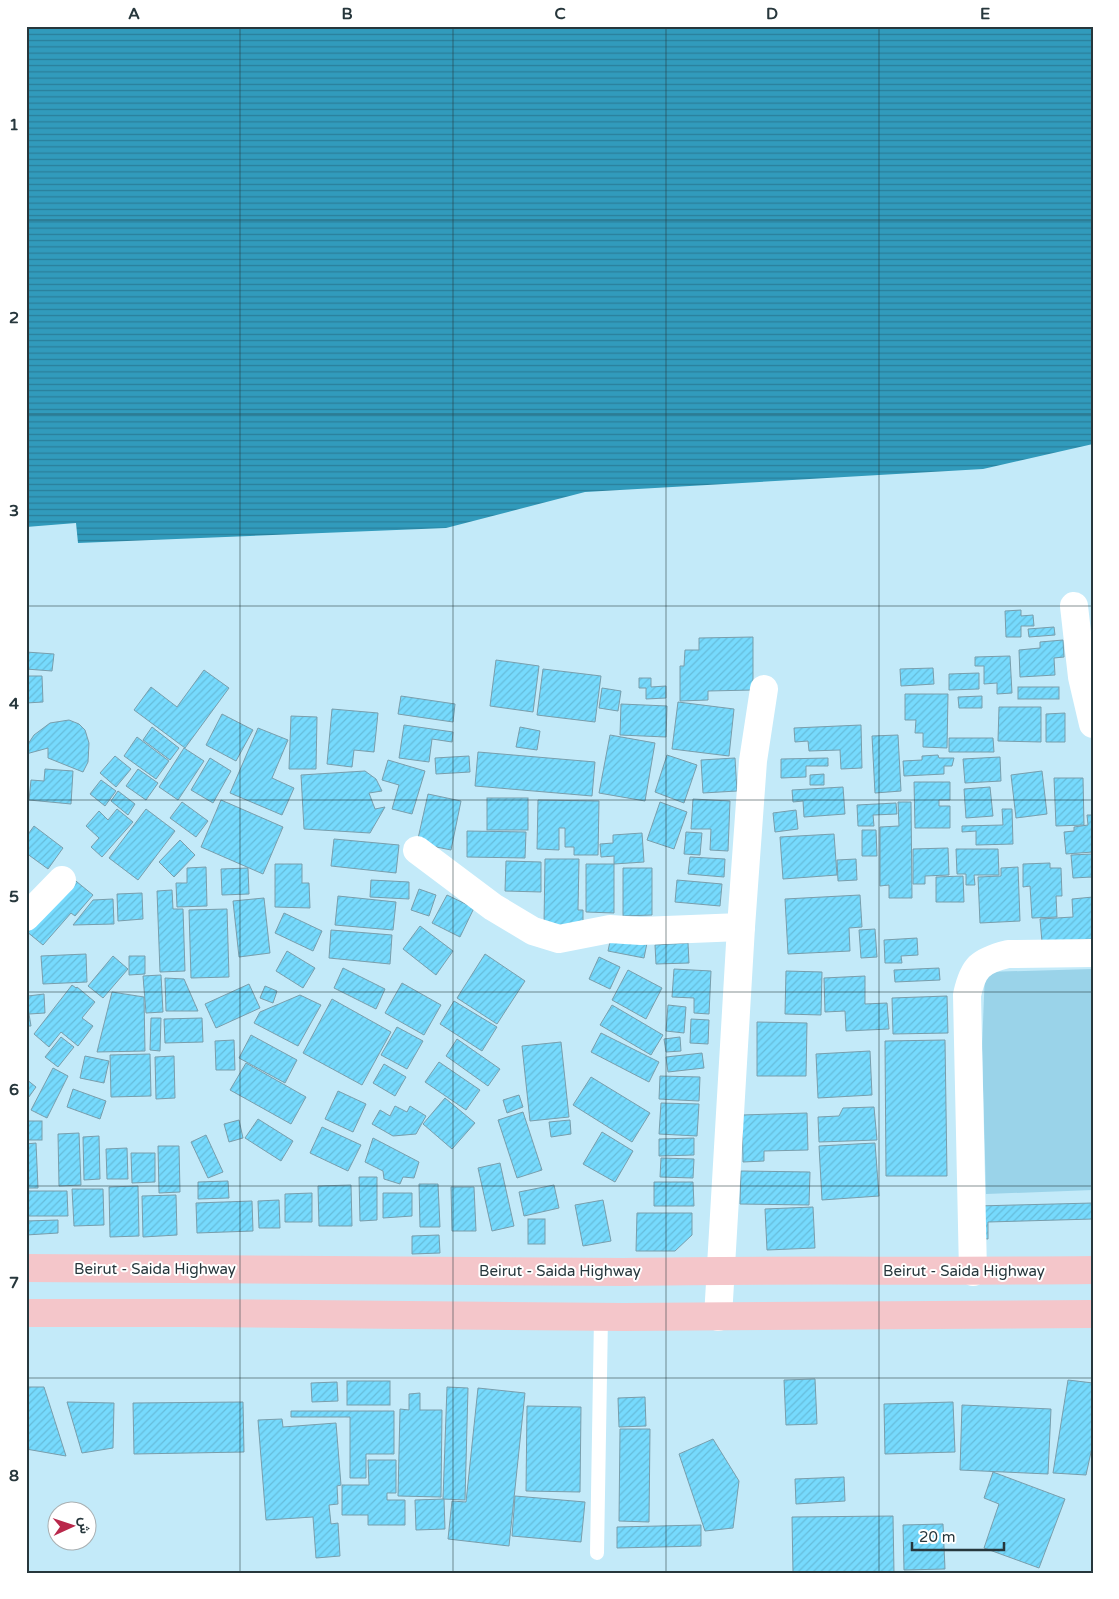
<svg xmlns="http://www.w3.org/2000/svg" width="1119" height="1599" font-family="'Varela Round',Vazirmatn,sans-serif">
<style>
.pitch{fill:#9ad3e9}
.water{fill:url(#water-rules)}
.building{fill:url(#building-hatch);stroke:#799eac}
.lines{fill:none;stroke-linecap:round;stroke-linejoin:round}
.service{stroke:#fff;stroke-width:14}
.minor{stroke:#fff;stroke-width:28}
.trunk{stroke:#f4c6ca;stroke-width:28}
.grid{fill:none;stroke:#27373c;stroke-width:1;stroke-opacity:0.55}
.labels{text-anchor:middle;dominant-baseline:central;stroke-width:4;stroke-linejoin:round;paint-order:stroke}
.street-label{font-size:15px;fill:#27373c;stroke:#fff}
.neatline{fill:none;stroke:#27373c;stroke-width:2}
.grid-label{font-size:16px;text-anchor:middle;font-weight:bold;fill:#27373c}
</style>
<defs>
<pattern id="water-rules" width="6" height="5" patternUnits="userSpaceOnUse" patternTransform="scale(1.25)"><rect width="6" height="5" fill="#319bbc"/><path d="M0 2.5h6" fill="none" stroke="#2a7f9a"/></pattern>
<pattern id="building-hatch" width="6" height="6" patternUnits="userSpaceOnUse" patternTransform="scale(1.25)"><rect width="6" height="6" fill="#76dafd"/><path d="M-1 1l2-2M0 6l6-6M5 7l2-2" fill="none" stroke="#66bcda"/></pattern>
</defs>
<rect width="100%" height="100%" fill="#c3eaf9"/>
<path class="pitch" d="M1093,969V1190L986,1194L982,1048L985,972Z"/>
<path class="water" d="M26,26H1093V444L983,469L585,492L446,528L78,543L76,523L26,527Z"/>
<g class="building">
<path d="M1021,610V616L1033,615L1034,626H1021V637H1006L1005,611Z"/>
<path d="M1054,627L1055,635L1029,637L1028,629Z"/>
<path d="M753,637V690L708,691V700L680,701V666H684L685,650H699V638Z"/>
<path d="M1063,640L1064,657L1054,658L1055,675L1020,677L1019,650L1040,648V642Z"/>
<path d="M26,652L54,654L52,671L26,669Z"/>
<path d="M1010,656L1012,693L997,694V683L984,684V666H975V657Z"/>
<path d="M496,660L539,666L533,712L490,706Z"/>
<path d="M933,668L934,684L901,686L900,669Z"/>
<path d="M543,669L601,676L595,722L537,715Z"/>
<path d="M204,670L229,688L185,748L134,710L151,687L177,707Z"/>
<path d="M979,673V689L949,690V674Z"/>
<path d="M26,676H42L43,702L26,703Z"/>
<path d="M639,678H651V687L666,686V698L646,699V688H639Z"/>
<rect x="1018" y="687" width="41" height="12"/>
<path d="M602,688L621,691L618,711L599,708Z"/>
<path d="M905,694H948L947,748L923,747V733H915L916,720H905Z"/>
<path d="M401,696L455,704L453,722L398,714Z"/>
<path d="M982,696V708H959L958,697Z"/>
<path d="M678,702L734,709L729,756L672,749Z"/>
<path d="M621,704L667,706L666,737L620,735Z"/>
<path d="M999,707H1041V742L998,741Z"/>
<path d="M332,709L378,713L374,752L354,750L352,767L327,764Z"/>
<path d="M1065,713V742H1046V714Z"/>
<path d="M222,714L253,730L236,761L206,745Z"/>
<path d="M291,716L317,717L316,769H289Z"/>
<path d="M69,720L79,724L85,730L89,743L88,762L83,772L48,758V748L26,754V747L34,735L50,723Z"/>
<path d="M404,725L453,732L452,742L432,739L429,762L399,758Z"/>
<path d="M861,725L862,768L841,769L840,750L809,751L808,741L795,742L794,728Z"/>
<path d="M152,727L179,748L170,760L143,740Z"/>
<path d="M520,727L540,731L537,750L516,747Z"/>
<path d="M258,728L288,740L272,778L294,788L282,815L230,793Z"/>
<path d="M610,735L655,743L645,801L599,793Z"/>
<path d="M898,735L901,791L875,793L872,736Z"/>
<path d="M137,737L169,761L156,779L124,756Z"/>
<path d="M949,738H993L994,752H949Z"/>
<path d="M184,748L204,761L178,800L159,787Z"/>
<path d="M478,752L595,762L592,796L475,786Z"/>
<path d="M667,755L697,765L684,803L655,792Z"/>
<path d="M938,755L939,758H954L952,766H944V774L904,776L903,761L922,760V756Z"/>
<path d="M115,756L131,769L116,787L100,773Z"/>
<path d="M469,756L470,772L436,774L435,758Z"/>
<path d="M1000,757L1001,781L965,783L963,759Z"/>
<path d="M210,758L231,771L213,803L191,790Z"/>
<path d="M735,758L737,791L703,793L701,760Z"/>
<path d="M828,758V766H806V777L781,778V759Z"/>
<path d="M388,760L425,771L412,814L392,809L399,785L382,780Z"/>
<path d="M45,769L73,771L71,804L29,800L31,780L44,781Z"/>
<path d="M138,769L158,783L146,800L126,786Z"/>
<path d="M365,771L376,779L382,791L369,793L375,809L385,807L370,833L304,829L301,775Z"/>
<path d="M1042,771L1047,814L1016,818L1011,775Z"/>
<path d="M824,774V785H810V775Z"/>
<path d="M1054,778H1083L1084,825L1056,826Z"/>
<path d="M101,780L116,791L105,806L90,794Z"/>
<path d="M914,782H950V800H939V806H950V828H915Z"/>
<path d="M843,787L845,814L804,817L803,801L793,802L792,790Z"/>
<path d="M990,787L993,816L966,818L964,789Z"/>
<path d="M118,791L135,804L128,815L111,801Z"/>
<path d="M428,794L461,801L451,850L417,843Z"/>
<rect x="487" y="798" width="41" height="32"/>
<path d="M693,799L730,801L728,851L710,850L711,829H691Z"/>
<path d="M221,800L283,827L263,874L201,847Z"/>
<path d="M538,800L599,801L598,855H574V847H565V828H559V850L537,849Z"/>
<path d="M182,802L208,821L196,837L170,818Z"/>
<path d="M660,802L687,812L674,849L647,840Z"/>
<path d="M898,802H911L912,898H889V885L880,886V827L899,826Z"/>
<path d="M896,803L897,814L873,815L874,826H858L857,805Z"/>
<path d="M117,809L133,822L102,857L91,847L99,838L86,826L99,811L108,820Z"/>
<path d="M146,809L175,831L138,880L109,858Z"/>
<path d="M1002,809H1012L1013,844L976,845V831L962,832V826L1003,825Z"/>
<path d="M796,810L798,829L775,832L773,813Z"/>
<path d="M1087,815H1093V852L1066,854L1064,832L1074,831V827L1088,825Z"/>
<path d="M34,826L63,848L48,869L26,853V837Z"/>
<path d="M862,830H876L877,856H862Z"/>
<path d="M467,831L526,832L525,858L467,857Z"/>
<path d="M686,832L702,833L700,855L684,854Z"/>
<path d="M642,833L644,862L614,864V856L601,857L600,844L613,843V835Z"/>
<path d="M834,834L837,875L783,879L780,837Z"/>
<path d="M334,839L399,845L396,873L331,866Z"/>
<path d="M180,840L195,855L174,877L159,862Z"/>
<path d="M948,848L949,875L925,876V884H913V849Z"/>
<path d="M956,849H998L999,875H974L975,885H966V874H957Z"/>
<path d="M1092,854L1093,884L1092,877L1073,878L1071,855Z"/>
<path d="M690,857L725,859L724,877L688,874Z"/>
<path d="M545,859H579L578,910H583V925H544Z"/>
<path d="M856,859L857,880L838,881L837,860Z"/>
<path d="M506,861L541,862V892L505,891Z"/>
<path d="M1050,863V868H1061L1062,896H1056L1057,917L1032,918L1030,886L1023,887V864Z"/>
<path d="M275,864H302V883H309L310,908L275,907Z"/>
<path d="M586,864H614V913L586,912Z"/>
<path d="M206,867L207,906L177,907L176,883H187V868Z"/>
<path d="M1018,867L1020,921L980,923L978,877L1001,876V868Z"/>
<path d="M248,868L249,894L222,895L221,869Z"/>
<path d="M623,868H652V915L623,916Z"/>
<path d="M963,876L964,902H936V877Z"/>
<path d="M71,877L93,895L75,916L71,913L43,945L26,931Z"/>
<path d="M371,880L409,882V899L370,897Z"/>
<path d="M677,880L722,884L720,906L675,902Z"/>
<path d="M419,889L436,895L429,916L411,910Z"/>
<path d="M172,890L173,909H183L185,971L160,972L157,891Z"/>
<path d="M142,893L143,919L118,921L117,894Z"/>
<path d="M447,895L474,908L460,937L432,923Z"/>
<path d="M860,895L862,927L849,928L850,951L788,954L785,899Z"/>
<path d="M338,896L396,902L393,930L335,925Z"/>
<path d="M1093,897V939L1042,942L1040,919L1073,917L1072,899Z"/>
<path d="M264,898L270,953L239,957L233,901Z"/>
<path d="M113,899L114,924L73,925L93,900Z"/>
<path d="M227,909L229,977L191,978L189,910Z"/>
<path d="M284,913L322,931L313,951L275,933Z"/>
<path d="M420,926L453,951L436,975L403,949Z"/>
<path d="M875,929L877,957L861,958L859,930Z"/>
<path d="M331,930L392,935L390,964L329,958Z"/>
<path d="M611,937L647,943L644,958L608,951Z"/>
<path d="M917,938L918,955L901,956L902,963H885L884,940Z"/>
<path d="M688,943L689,963L656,964L655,945Z"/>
<path d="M287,951L315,968L303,988L276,971Z"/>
<path d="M86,954L87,982L43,984L41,956Z"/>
<path d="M485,954L525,981L497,1024L457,998Z"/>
<path d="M113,956L128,969L103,998L88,986Z"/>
<path d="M129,956H145V974L129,975Z"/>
<path d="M599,957L620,967L610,989L589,979Z"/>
<path d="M343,968L385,989L376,1009L334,988Z"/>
<path d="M939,968L940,980L895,982L894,970Z"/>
<path d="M674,969L711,971L709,1014L694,1013V998L672,997Z"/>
<path d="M628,970L662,988L646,1019L612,1000Z"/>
<path d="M786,971L822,972L821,1015L785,1014Z"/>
<path d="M26,974L28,996L44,994L45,1013L29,1014L31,1026H26Z"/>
<path d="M161,975L163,1012L146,1013L143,976Z"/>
<path d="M865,976V1004L887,1003L889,1029L846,1031L845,1011L825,1012L824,978Z"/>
<path d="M165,978L184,979L198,1011H166Z"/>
<path d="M402,983L441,1005L424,1035L385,1013Z"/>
<path d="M249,984L260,1008L216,1028L205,1004Z"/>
<path d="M72,985L76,988L77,987L95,1002L82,1018L93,1026L78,1046L61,1032L49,1047L34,1034Z"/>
<path d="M265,986L277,991L273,1003L260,998Z"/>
<path d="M112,992L144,997L145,1051L97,1052Z"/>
<path d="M300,995L321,1005L298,1046L254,1023L260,1012Z"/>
<path d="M947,996L948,1033L893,1034L892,998Z"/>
<path d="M332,999L391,1032L362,1085L303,1053Z"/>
<path d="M454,1001L497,1027L482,1051L440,1024Z"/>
<path d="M612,1005L663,1035L651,1055L600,1025Z"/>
<path d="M668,1005L686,1007L684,1033L666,1031Z"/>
<path d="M151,1018H161L160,1051L150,1050Z"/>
<path d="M202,1018L203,1042L165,1043L164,1019Z"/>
<path d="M691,1019L709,1020L708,1044L690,1043Z"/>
<path d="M757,1022L807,1023L806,1076H757Z"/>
<path d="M397,1027L423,1041L407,1069L381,1055Z"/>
<path d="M601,1033L659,1062L649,1082L591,1052Z"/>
<path d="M251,1035L297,1060L285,1083L239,1058Z"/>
<path d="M61,1037L74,1047L58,1067L45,1057Z"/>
<path d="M680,1037L681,1051L666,1052L664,1039Z"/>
<path d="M457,1039L500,1069L488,1086L446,1056Z"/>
<path d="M234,1040L235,1070H216L215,1041Z"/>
<path d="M945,1040L947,1176H886L885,1041Z"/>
<path d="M561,1042L569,1117L530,1121L522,1046Z"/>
<path d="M870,1051L872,1095L818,1098L816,1054Z"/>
<path d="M702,1053L704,1068L668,1072L666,1057Z"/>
<path d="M150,1054L151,1096L111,1097L110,1055Z"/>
<path d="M85,1056L109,1061L104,1083L80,1078Z"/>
<path d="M174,1056L175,1098L156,1099L155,1057Z"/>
<path d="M439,1062L480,1090L466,1110L425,1082Z"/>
<path d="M246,1063L306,1097L291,1124L230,1090Z"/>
<path d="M384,1064L406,1077L395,1096L373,1083Z"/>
<path d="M53,1068L68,1076L47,1118L31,1110Z"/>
<path d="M660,1076L700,1077L699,1101L659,1099Z"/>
<path d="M591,1077L650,1113L632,1142L573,1105Z"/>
<path d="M26,1079L36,1087L26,1101Z"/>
<path d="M73,1089L106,1101L100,1119L67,1107Z"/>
<path d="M338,1091L366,1104L353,1132L325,1119Z"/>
<path d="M519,1095L523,1107L507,1113L503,1100Z"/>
<path d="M445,1098L475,1123L452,1149L423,1124Z"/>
<path d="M661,1103L699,1104L697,1136L659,1134Z"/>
<path d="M395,1106L407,1112L410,1106L426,1116L416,1134L393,1136L372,1124L380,1110L390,1116Z"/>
<path d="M874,1107L877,1140L819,1142L818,1117L839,1116L843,1108Z"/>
<path d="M523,1112L542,1170L517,1178L498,1120Z"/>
<path d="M807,1113L808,1150L764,1151V1161L743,1162L742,1115Z"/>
<path d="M258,1119L293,1141L281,1161L245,1138Z"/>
<path d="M239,1120L243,1138L229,1142L224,1124Z"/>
<path d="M570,1120L571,1134L551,1137L549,1122Z"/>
<rect x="26" y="1121" width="16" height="19"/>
<path d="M322,1127L361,1145L348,1171L310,1153Z"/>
<path d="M602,1132L633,1151L615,1182L583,1164Z"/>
<path d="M79,1133L81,1185L59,1186L58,1134Z"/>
<path d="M206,1135L223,1172L208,1178L191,1142Z"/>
<path d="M99,1136L100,1179L84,1180L83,1137Z"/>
<path d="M373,1138L419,1162L414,1178L403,1177L400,1184L384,1179L383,1171L365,1162Z"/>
<path d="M694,1138V1155L659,1156V1139Z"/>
<path d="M36,1143L38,1188H26V1144Z"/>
<path d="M875,1143L879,1196L822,1200L819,1146Z"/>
<path d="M158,1146H179L180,1192L159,1193Z"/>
<path d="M127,1148L128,1179H107L106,1149Z"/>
<path d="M131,1153H155V1182L132,1183Z"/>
<path d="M661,1158L694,1159L693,1178L660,1177Z"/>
<path d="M500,1163L514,1226L492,1231L478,1168Z"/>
<path d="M741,1171L810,1172L809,1205L740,1204Z"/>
<path d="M359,1177H377V1220L360,1221Z"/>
<path d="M228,1181L229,1198L198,1199V1182Z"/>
<path d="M654,1182H693L694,1206H654Z"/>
<path d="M419,1184H438L440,1227H420Z"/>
<path d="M351,1185L352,1226H319L318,1186Z"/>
<path d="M554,1185L559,1208L524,1216L519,1192Z"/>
<path d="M138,1186L139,1236L110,1237L109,1187Z"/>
<path d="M451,1187H474L476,1231H452Z"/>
<path d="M72,1189H103L104,1225L74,1226Z"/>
<path d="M26,1191H67L68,1216H26Z"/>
<path d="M312,1193V1222H285V1194Z"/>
<path d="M383,1193H412V1216L383,1218Z"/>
<path d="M176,1195L177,1235L143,1237L142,1196Z"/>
<path d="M279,1200L280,1228H259L258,1201Z"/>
<path d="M603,1200L611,1241L583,1246L575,1205Z"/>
<path d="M252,1201L253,1231L197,1233L196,1203Z"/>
<path d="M1093,1203V1219L988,1222V1239L978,1238L977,1206Z"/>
<path d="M813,1207L815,1248L767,1250L765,1209Z"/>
<path d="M637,1213H692V1235L675,1251H636Z"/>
<rect x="528" y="1219" width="17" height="25"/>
<path d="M58,1220V1233L26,1235V1221Z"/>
<path d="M439,1235L440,1253L412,1254V1236Z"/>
<path d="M815,1379L817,1424L786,1425L784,1380Z"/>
<path d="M1068,1380L1093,1383V1443L1086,1475L1053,1473Z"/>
<rect x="347" y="1381" width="43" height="24"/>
<path d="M337,1382L338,1401L312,1402L311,1383Z"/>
<path d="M26,1387H44L66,1456L26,1449Z"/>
<path d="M447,1387L468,1388L465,1500L443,1499Z"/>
<path d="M478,1388L525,1393L509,1546L448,1539L452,1501L466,1502Z"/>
<path d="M420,1393V1410H442L441,1497L398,1496L400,1409L409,1410V1394Z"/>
<path d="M645,1397L646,1426L619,1427L618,1398Z"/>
<path d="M67,1402L114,1403L113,1448L82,1453Z"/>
<path d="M243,1402L244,1452L134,1454L133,1403Z"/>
<path d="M953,1402L955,1452L885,1454L884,1404Z"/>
<path d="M962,1405L1051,1409L1048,1474L960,1470Z"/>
<path d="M527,1406L581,1407L580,1492L526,1491Z"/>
<path d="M291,1411H394V1454H366V1478H350V1417H291Z"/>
<path d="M282,1419L283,1427L336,1423L341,1485L337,1486L338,1504L329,1505L331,1524L338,1523L340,1556L316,1558L313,1517L266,1520L258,1420Z"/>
<path d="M620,1429H650L649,1522L619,1521Z"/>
<path d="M713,1439L739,1481L733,1528L705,1531L679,1454Z"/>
<path d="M368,1460H396V1493H387V1500H405V1525H368V1515H342V1485H369Z"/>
<path d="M993,1472L1065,1499L1039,1568L984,1548L999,1504L984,1498Z"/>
<path d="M844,1477L845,1501L796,1504L795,1479Z"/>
<path d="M515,1496L585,1502L581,1542L512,1536Z"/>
<path d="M444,1499L445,1529L416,1530L415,1500Z"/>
<path d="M893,1516L894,1573H793L792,1517Z"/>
<path d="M943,1524L945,1569L904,1570L903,1525Z"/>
<path d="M701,1525V1546L617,1548V1527Z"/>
</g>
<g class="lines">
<path class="service" d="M597,1553L601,1317"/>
<g class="minor">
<path d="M1074,606L1082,677L1093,724"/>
<path d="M417,850L493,907L533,931L559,939L610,929L641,931L741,927"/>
<path d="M26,917L62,880"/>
<path d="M973,1272L967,995C973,967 980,961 1008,954L1093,953"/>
<path d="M718,1317L741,927L753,761L764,689"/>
</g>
<g class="trunk">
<path d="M26,1268L624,1272C781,1269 937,1272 1093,1270"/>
<path d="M26,1313H191L624,1317L1093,1314"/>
</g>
</g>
<path class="grid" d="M240,26V1573M453,26V1573M666,26V1573M879,26V1573M26,220H1093M26,414H1093M26,606H1093M26,800H1093M26,992H1093M26,1186H1093M26,1378H1093"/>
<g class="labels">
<g class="street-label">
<text x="155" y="1269">Beirut - Saida Highway</text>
<text x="560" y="1271">Beirut - Saida Highway</text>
<text x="964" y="1271">Beirut - Saida Highway</text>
</g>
</g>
<rect width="1119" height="1599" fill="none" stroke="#ffffff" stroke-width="55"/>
<g transform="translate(72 1526) rotate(87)"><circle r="24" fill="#ffffff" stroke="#a9afb1"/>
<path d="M0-4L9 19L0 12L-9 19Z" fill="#b9284b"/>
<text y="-8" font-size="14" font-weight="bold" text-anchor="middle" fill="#27373c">ش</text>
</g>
<path d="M912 1542v8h92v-8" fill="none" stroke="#27373c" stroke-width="2.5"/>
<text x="919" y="1542" font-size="15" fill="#27373c" stroke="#ffffff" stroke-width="4" paint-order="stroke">20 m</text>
<rect x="28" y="28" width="1064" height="1544" class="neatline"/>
<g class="grid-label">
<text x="134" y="19">A</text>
<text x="347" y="19">B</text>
<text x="560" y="19">C</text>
<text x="772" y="19">D</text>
<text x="985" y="19">E</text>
<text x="14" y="130">1</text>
<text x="14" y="323">2</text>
<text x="14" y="516">3</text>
<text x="14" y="709">4</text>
<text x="14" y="902">5</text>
<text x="14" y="1095">6</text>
<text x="14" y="1288">7</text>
<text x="14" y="1481">8</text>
</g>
</svg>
